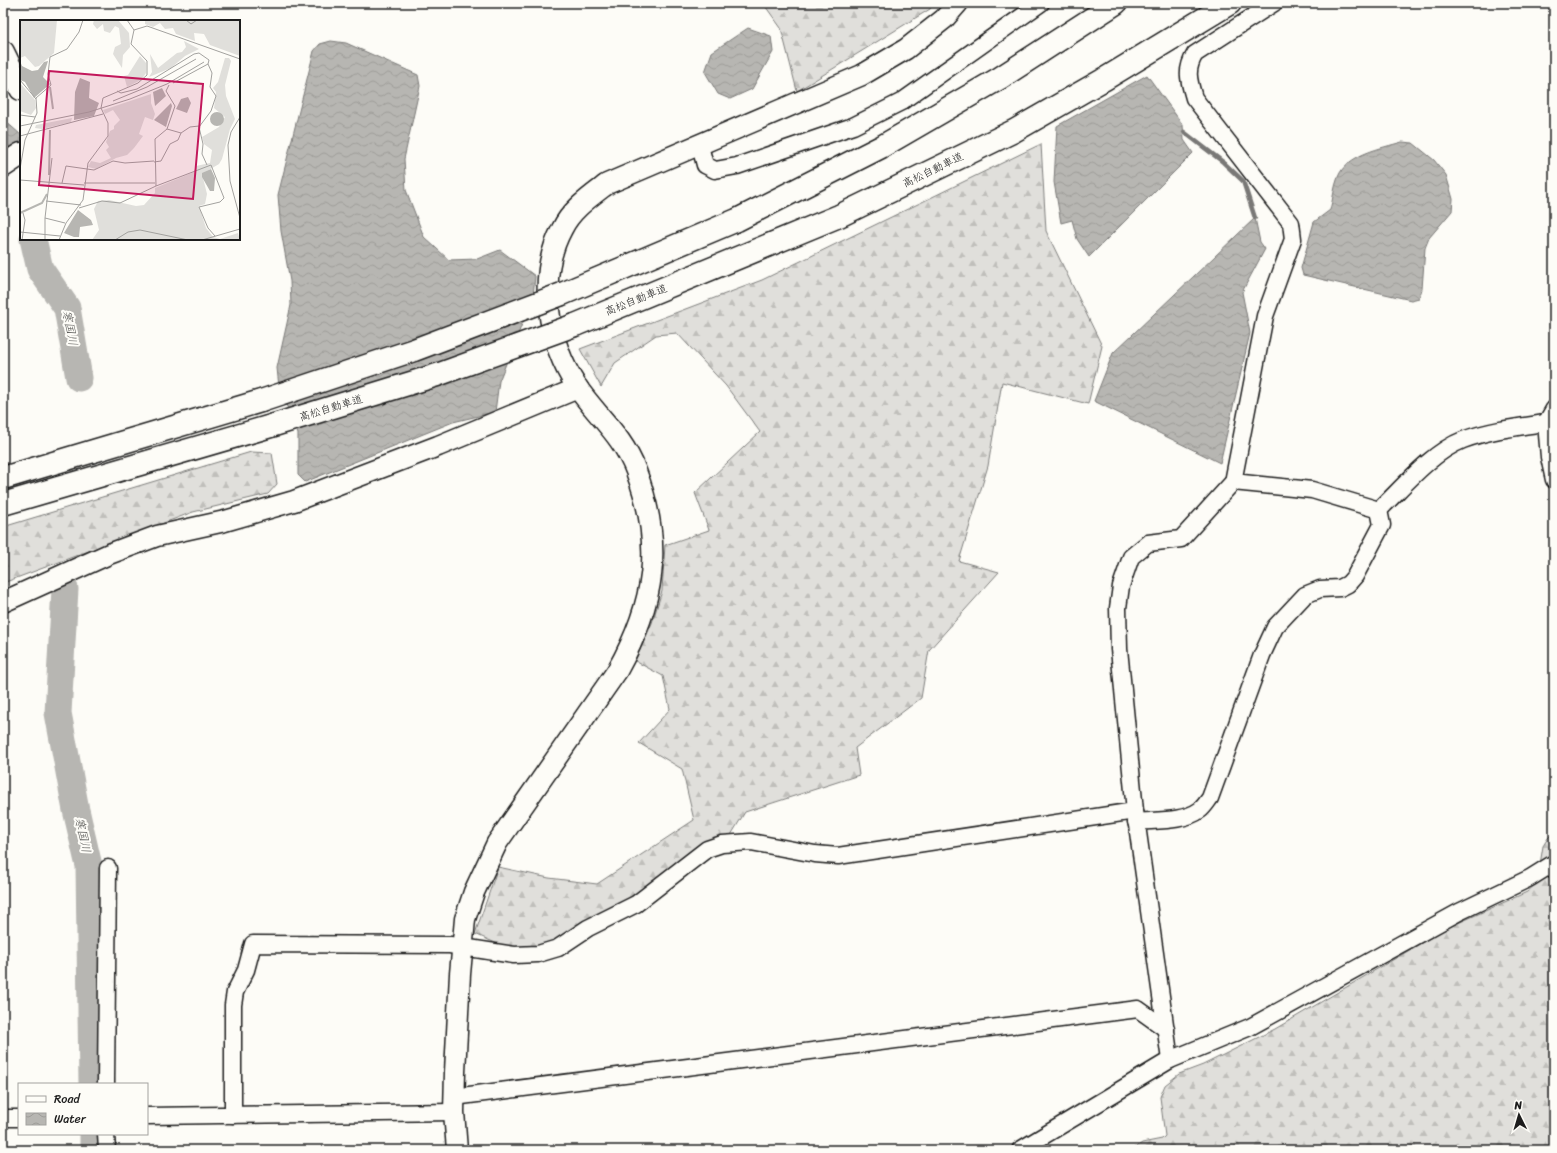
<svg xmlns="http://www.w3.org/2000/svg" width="1557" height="1153" font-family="Sriracha,'Klee One',sans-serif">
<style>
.forest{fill:url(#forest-firs);stroke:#7e7e7c}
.water{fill:url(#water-waves);stroke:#797876}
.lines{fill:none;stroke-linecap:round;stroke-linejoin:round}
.stream{stroke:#797876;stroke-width:4.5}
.river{stroke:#b7b6b2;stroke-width:27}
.minor-casing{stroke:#1c1c1c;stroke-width:19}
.tertiary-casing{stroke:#1c1c1c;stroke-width:23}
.secondary-casing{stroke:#1c1c1c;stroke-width:25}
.motorway-casing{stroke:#1c1c1c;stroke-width:25}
.minor{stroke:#fdfcf7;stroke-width:16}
.tertiary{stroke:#fdfcf7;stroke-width:20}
.secondary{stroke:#fdfcf7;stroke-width:22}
.motorway{stroke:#fdfcf7;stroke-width:22}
.motorway-bridge-casing{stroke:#1c1c1c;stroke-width:25;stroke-linecap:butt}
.motorway-bridge{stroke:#fdfcf7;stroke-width:22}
.labels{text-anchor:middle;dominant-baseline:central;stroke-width:4;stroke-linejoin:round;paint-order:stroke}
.street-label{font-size:11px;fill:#1c1c1c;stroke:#fdfcf7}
.water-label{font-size:12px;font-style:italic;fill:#5a5a58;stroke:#fdfcf7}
.inset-river{fill:none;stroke:#b7b6b2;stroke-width:2}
.inset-road{fill:none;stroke:#a3a29f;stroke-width:1}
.view{fill:#c2185b;fill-opacity:0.15;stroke:#c2185b;stroke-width:2}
.inset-edge{fill:none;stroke:#1c1c1c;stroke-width:2}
</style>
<defs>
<pattern id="forest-firs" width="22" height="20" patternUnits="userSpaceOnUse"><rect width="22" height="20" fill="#e0dfdb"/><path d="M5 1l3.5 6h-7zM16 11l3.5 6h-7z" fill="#c0bfbb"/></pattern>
<pattern id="water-waves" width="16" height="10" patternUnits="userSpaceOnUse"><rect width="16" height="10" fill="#b7b6b2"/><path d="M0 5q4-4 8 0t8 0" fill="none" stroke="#9d9c98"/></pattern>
</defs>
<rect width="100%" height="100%" fill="#fdfcf7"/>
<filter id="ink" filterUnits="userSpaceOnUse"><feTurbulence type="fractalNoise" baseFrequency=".025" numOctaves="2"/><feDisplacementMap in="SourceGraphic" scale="8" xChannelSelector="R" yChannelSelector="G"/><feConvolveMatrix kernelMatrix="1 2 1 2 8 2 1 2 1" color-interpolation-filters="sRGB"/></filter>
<g filter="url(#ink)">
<g class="forest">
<path d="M763,3H933L930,9L797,91L781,28Z"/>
<path d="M1041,144L1046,231L1102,346L1088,404L1002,382L988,466L959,561L999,572L929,650L921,698L855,748L859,775L745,812L731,835L701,845L634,898L553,946L507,948L475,934L498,867L549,878L597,884L694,820L682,769L639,743L670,709L663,676L635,661L652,623L662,591L665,545L709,530L695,493L760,432L726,386L677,333L656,335L615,363L601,387L580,349L762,280Z"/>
<path d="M251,452L272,453L277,484L268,494L193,512L3,583V527Z"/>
<path d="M1554,832V1150H1132L1142,1143L1162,1139L1165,1136L1160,1097L1165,1085L1179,1074L1203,1065L1275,1029L1447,928L1527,892L1537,883L1543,846L1548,838Z"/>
</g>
<g class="water">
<path d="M748,28L771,36L773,52L752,89L730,99L718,94L705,72L712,52Z"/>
<path d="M331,41L346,43L418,75L420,86L404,159L406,190L424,237L449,260L477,259L500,250L535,276L533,297L499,381L495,412L453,422L305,482L298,475V434L279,387L277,368L291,305L290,281L281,231L278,195L314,51L320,44Z"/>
<path d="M1147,75L1183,125L1184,140L1193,153L1089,257L1077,239L1072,220L1061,223L1054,182L1057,126Z"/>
<path d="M3,119L21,135V149L3,162Z"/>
<path d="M1402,142L1413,143L1434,160L1446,175L1453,199L1452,211L1429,238L1425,248L1422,289L1419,298L1411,300L1303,275L1301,268L1314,222L1330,210C1333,199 1334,187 1338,177C1347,154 1382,148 1402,142Z"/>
<path d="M1255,218L1260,242L1265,249L1242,292L1250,333L1220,463L1094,401L1113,353Z"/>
</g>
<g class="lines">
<path class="stream" d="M1184,132L1223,162L1243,181L1255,218"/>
<g class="river">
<path d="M33,239L40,269L67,308L79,378"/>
<path d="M65,589L58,713L76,810L89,866L92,1084"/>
<path d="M93,1134V1150"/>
</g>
<g class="minor-casing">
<g id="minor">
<path d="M700,146L705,165L715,170L737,166L853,126L901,102L1041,3"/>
<path d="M1554,409L1546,423L1549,457L1554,480"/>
<path d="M1233,482L1312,490L1379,510C1403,487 1432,452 1463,440C1490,430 1518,427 1546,423"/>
<path d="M1136,822C1155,820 1184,822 1200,810C1204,807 1207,802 1210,798L1262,655L1275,627L1305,595L1320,589L1340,588L1348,584L1355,576L1382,525L1379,510"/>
<path d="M1170,1060L1135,811L1119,649L1118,608L1121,586L1131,557L1148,543L1181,539L1233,482L1265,316L1293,239L1291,223L1194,98C1189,81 1185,70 1195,54L1274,3"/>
<path d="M106,1084L108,868"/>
<path d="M454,1097L1138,1009L1166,1029"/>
<path d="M233,1115V1005L235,992L246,970L253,944L450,945L514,955L538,954L558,948L588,928L636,904L707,849L722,844L751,842L815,854L838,856L1135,811"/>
<path d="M147,1116L454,1112"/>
<path d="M3,1118H19"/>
<path d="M106,1134L107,1150"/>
<path d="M1020,1150L1170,1060L1250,1027L1459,912L1530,878L1554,863"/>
</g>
</g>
<g class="tertiary-casing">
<g id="tertiary">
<path d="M3,602L109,554L157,536L225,521L294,501L438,446L578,388"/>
<path d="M457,1150L454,1112L455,1072L460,974L465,919L474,892L497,843L617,671C655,603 664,545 636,471C623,436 597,416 577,387C548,343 536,277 562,229C571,210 590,197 607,184L862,75L906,49L944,19L958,3"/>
</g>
</g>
<g class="secondary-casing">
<g id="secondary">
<path d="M3,52L21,89"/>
<path d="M3,166L21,154"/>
</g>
</g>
<g class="motorway-casing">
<g id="motorway">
<path d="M562,294L737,220L881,147L1000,78L1116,3"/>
<path d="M575,325L839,216L1014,131L1103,80L1230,3"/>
<path d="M3,478L261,401"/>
<path d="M3,504L271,426"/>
</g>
</g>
<use href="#minor" class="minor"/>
<use href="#tertiary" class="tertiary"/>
<use href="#secondary" class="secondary"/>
<use href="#motorway" class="motorway"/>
<g class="motorway-bridge-casing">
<g id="motorway-bridge">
<path d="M261,401L414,350L562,294"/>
<path d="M271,426L437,375L575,325"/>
</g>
</g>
<use href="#motorway-bridge" class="motorway-bridge"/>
</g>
</g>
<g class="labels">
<g class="street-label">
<text transform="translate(933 170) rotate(-26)">高松自動車道</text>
<text transform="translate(636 300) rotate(-22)">高松自動車道</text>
<text transform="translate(331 408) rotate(-17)">高松自動車道</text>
</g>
<g class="water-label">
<text transform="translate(70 328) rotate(79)">寒国川</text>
<text transform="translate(83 835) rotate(78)">寒国川</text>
</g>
</g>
<g transform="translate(20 20)">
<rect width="220" height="220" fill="#fdfcf7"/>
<path d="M0,0H37L34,33L19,46L15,47L5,36L0,38ZM74,0H98L109,13L110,27L103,35L102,48L93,34L95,27L101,24L99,8L95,6L90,13L84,11L83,4L77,9L73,4ZM125,0H220V36L190,25L184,14L174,13L175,21L156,14L153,8L145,9L140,3L133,7L125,4ZM164,21L179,29L165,36L151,48L129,57L132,52L130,34L138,48L157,33L162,32L166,27ZM120,36L126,43V53L121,60L107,67L104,56L108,55ZM205,38H209L211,41L205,65L206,76L215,99L210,109L202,139L199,144L182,154L187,174L185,184L179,186L186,208L193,217L200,219L218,213L220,220H72L79,210L74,189L78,181L89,180L116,186L124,185L135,173V168L174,152L176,146L190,143L192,130L184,124L182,117L199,107L205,97L194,88L196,72L193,68L198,62ZM0,63L15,80L16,88L11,95L0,91ZM131,74V83L135,94L133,100L125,97L119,114L123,116L114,128L107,135L96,138L76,149L68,147L71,141L80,143L91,138L86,130L89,127L86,122L90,111L94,109V106L100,100L93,90L85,94L83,90ZM52,98L51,102L22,109L15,108L16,105Z" fill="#e0dfdb"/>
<path d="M0,41L2,46L12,51L18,50L24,42L28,41L23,57L30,64L14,78L5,62L0,60ZM60,58L70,62L69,78L79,83L74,96L54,100L55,72ZM142,68L146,76L135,86L133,72ZM168,77L171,83L167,93L156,89L161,79ZM151,83L152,86L146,107L134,100ZM190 99a7 7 0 1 1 14 0a7 7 0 1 1-14 0ZM191,149L195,158L194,171H190L182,157V153ZM58,190L71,200L73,205L60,207L59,217H54L44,213Z" fill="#b7b6b2"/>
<path class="inset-river" d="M30,67L33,89M29,155L30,110M0,193L22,183L27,174"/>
<path class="inset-road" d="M107,0L114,10M166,0L171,4L177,0M0,60L16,79M97,71L101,73L117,69L174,34L179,33L189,40L188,44L153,63M93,81L127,67L176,39M0,95L15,97M220,97L211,112L208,125L210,161L220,198M0,106L69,92L110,79L147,64L184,42M147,109L161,113L170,107L179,106M0,116L83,94M134,142L141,141L150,124L158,120L161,113M187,145L182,134L183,124L179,107L191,91L196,76L190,67L192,53L188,44M0,149L5,120L17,93L16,78L31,65L28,54L30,37L47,29L59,12L63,0M0,160L64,165M42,163L46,146L74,150L93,141L105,143L134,141M64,163H135M136,166L135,119L147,109L155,86L146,71L149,65M26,181L61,185M59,188L82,181L100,183L136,166L191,145L204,178L200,182L179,187L188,208L195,216M25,198L45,203M0,212L40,216M2,220L5,200L3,193M25,220V198L32,138M39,220L46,203L63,180L68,143L88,116V103L81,88L83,78L118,63L127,55V41L111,24L114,10L127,6L220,39M95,220L108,212L120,210L168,220M182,220L220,209"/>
<path class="view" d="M29,51L183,64L173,179L19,165Z"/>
<rect width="220" height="220" class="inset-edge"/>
</g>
<rect width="1557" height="1153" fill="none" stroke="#fdfcf7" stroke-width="16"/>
<rect x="8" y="8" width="1541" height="1137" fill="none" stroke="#1c1c1c" stroke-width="1.5" filter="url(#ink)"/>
<rect x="18" y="1083" width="130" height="52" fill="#fdfcf7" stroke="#a3a29f"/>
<rect x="26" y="1096" width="20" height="6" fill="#fdfcf7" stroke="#a3a29f"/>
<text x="54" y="1103" font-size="12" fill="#1c1c1c">Road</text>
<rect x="26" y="1113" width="20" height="12" fill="url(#water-waves)" stroke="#a3a29f"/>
<text x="54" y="1123" font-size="12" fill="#1c1c1c">Water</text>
<g transform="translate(1519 1115) rotate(355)" stroke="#fdfcf7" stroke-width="3" paint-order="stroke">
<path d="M0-3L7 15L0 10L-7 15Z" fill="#1c1c1c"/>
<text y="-6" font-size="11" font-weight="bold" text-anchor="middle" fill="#1c1c1c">N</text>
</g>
</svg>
